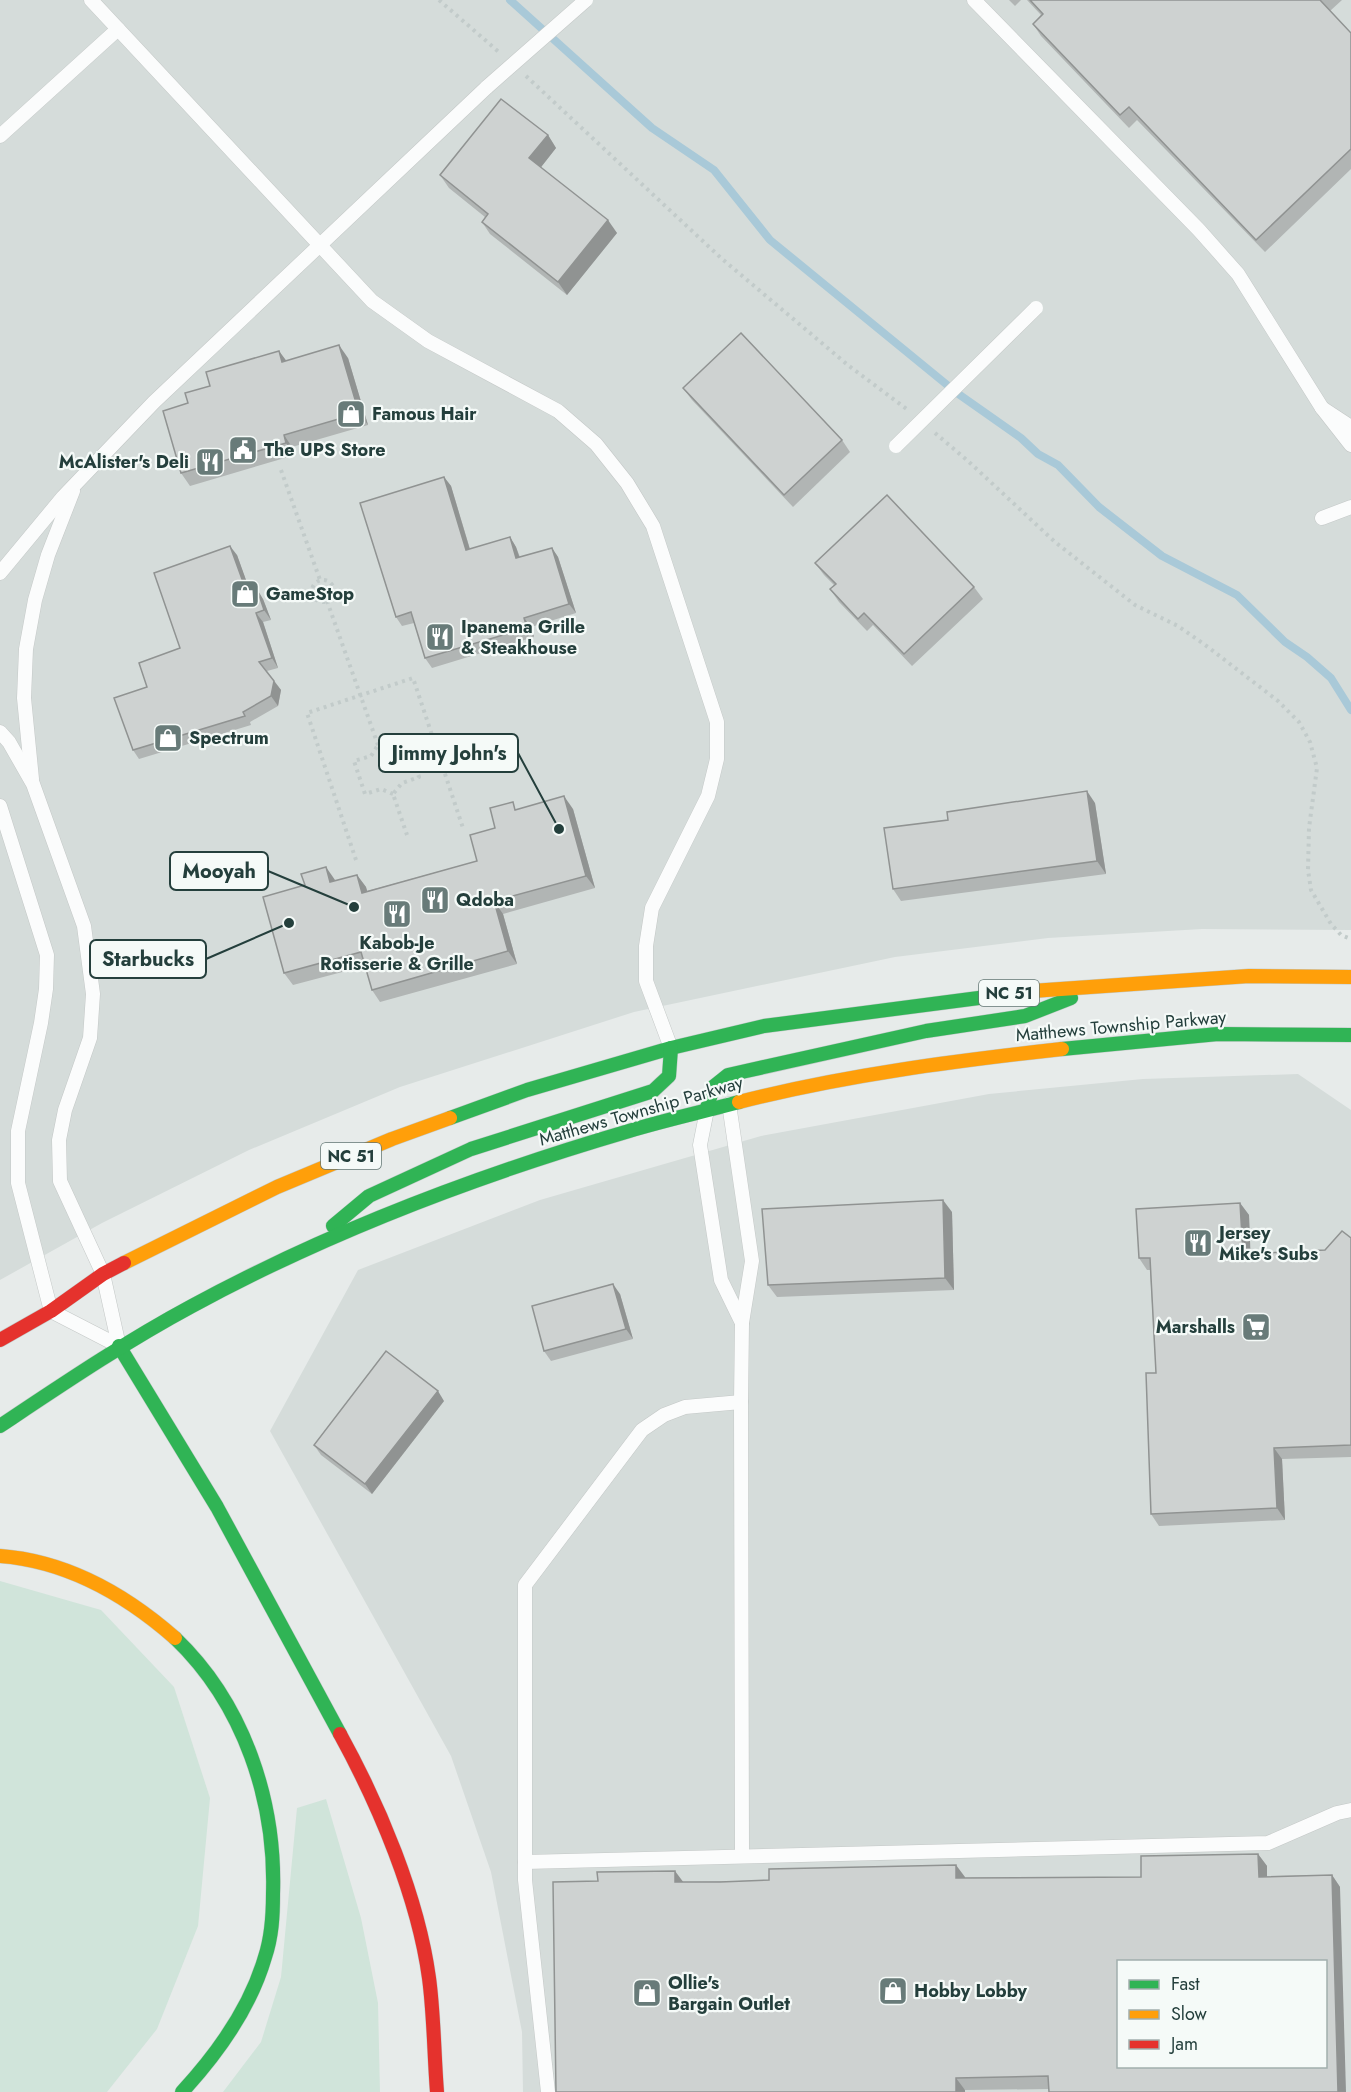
<svg xmlns="http://www.w3.org/2000/svg" width="1351" height="2092" font-family="Jost,sans-serif">
<style>
.built{fill:#d5dcda;fill-rule:evenodd}
.green{fill:#d0e4da}
.lines{fill:none;stroke-linecap:round;stroke-linejoin:round}
.stream{stroke:#a9c9d8;stroke-width:8}
.lane-casing{stroke:#c4c8c7;stroke-width:15}
.fast-casing{stroke:#c2cac9;stroke-width:15}
.slow-casing{stroke:#c2cac9;stroke-width:15}
.jam-casing{stroke:#c2cac9;stroke-width:15}
.path{stroke:#c2cbca;stroke-width:4;stroke-dasharray:3 4.5;stroke-linecap:butt}
.lane{stroke:#fbfcfc;stroke-width:14}
.fast{stroke:#30b455;stroke-width:14}
.slow{stroke:#ff9f0a;stroke-width:14}
.jam{stroke:#e5322d;stroke-width:14}
.lane-bridge-casing{stroke:#c4c8c7;stroke-width:15;stroke-linecap:butt}
.lane-bridge{stroke:#fbfcfc;stroke-width:14}
.wall{fill:#b1b5b4}
.shaded-wall{fill:#909392}
.building{fill:#ced2d1;stroke:#909392;stroke-width:1.5;fill-rule:evenodd}
.labels{text-anchor:middle;dominant-baseline:central;stroke-width:4.5;stroke-linejoin:round;paint-order:stroke}
.shield{fill:#f5faf8;stroke:#637774;stroke-width:1.5}
.shield-label{font-size:16px;font-weight:bold;fill:#243f3c}
.poi-label{font-size:18px;font-weight:bold;fill:#243f3c;stroke:#f5faf8;text-anchor:start}
.street-label{font-size:18px;fill:#243f3c;stroke:#f5faf8}
.leader{fill:none;stroke:#243f3c;stroke-width:2}
.callout-dot{fill:#243f3c;stroke:#f5faf8;stroke-width:2}
.callout{fill:#f5faf8;stroke:#243f3c;stroke-width:2}
.callout-label{font-size:20px;text-anchor:middle;font-weight:bold;fill:#243f3c}
</style>
<rect width="100%" height="100%" fill="#e7ebea"/>
<g class="built">
<path d="M0,0H1351V930L1202,929L1048,938L895,957L634,1012L400,1087L249,1150L102,1223L0,1280Z"/>
<path d="M1298,1074L1351,1110V2092H523L522,2032L491,1872L451,1756L270,1431L358,1270L540,1200L761,1136L989,1094L1143,1079ZM1118,1962H1326V2066H1118Z"/>
</g>
<g class="green">
<path d="M0,1581L101,1610L174,1687L210,1798L198,1926L157,2029L107,2092H0Z"/>
<path d="M326,1799L361,1918L378,2003L380,2092H223L261,2042L281,1977L297,1808Z"/>
</g>
<g class="lines">
<path class="stream" d="M510,0L652,128L714,170L770,240L957,393L1021,438L1038,454L1058,465L1099,507L1162,556L1237,595L1285,642L1307,657L1331,678L1351,710"/>
<g class="lane-casing">
<g id="lane">
<path d="M91,0L372,301L428,341L558,411L596,444L627,483L653,526L717,722V759L708,796L652,908L646,946V981L671,1048"/>
<path d="M974,0L1199,230L1238,274L1322,408"/>
<path d="M0,136L118,29"/>
<path d="M1351,427L1322,408L1351,445"/>
<path d="M1322,518L1351,507"/>
<path d="M0,573L63,497L154,402L487,87"/>
<path d="M0,732L9,742L33,784L84,926L93,994L90,1038L65,1110L59,1140L60,1181L103,1274L119,1346"/>
<path d="M32,779L24,698L26,649L35,600L48,555L73,491"/>
<path d="M0,806L47,955L46,989L41,1023L18,1131V1183L51,1311L119,1346"/>
<path d="M729,1104L752,1261L742,1323L741,1402L742,1856"/>
<path d="M707,1110L700,1145L721,1280L742,1323"/>
<path d="M525,1862L1268,1843L1337,1813L1351,1810"/>
<path d="M548,2092L525,1880V1585L642,1430L664,1415L685,1407L741,1402"/>
</g>
</g>
<g class="fast-casing">
<g id="fast">
<path d="M1062,1049L1218,1034L1351,1035"/>
<path d="M707,1108L713,1087L728,1075L926,1031L1025,1016L1071,998"/>
<path d="M450,1118L527,1090L671,1048L764,1026L1032,991"/>
<path d="M333,1226L369,1196L471,1149L653,1091L669,1076L671,1048"/>
<path d="M119,1346L217,1507L340,1734"/>
<path d="M0,1426C63,1384 125,1342 192,1306C330,1231 479,1175 629,1131C665,1120 702,1112 739,1102"/>
<path d="M175,1638C244,1704 276,1801 273,1894C273,1916 272,1936 265,1957C250,2009 218,2053 182,2092"/>
</g>
</g>
<g class="slow-casing">
<g id="slow">
<path d="M1032,991L1249,976L1351,977"/>
<path d="M739,1102C845,1075 954,1061 1062,1049"/>
<path d="M124,1263L277,1187L392,1139L450,1118"/>
<path d="M0,1556C66,1561 126,1595 175,1638"/>
</g>
</g>
<g class="jam-casing">
<g id="jam">
<path d="M0,1340L51,1311L103,1274L124,1263"/>
<path d="M340,1734C379,1805 418,1897 429,1978C434,2015 434,2054 437,2092"/>
</g>
</g>
<g class="path">
<path d="M439,0L500,53"/>
<path d="M526,76L721,258L849,366L908,410"/>
<path d="M935,433L968,461L1055,542L1135,605L1178,626L1208,647L1278,701L1299,722L1310,742L1317,768L1309,828L1308,870L1311,890L1331,924L1341,935L1351,939"/>
<path d="M281,470L320,580"/>
<circle cx="323" cy="591" r="11"/>
<path d="M327,601L378,745"/>
<path d="M393,794L381,789L365,794L354,761L371,756L378,745L390,750L408,746L419,777L402,783L393,794L407,835"/>
<path d="M356,860L307,713L413,678L463,828"/>
</g>
<use href="#lane" class="lane"/>
<use href="#fast" class="fast"/>
<use href="#slow" class="slow"/>
<use href="#jam" class="jam"/>
<g class="lane-bridge-casing">
<g id="lane-bridge">
<path d="M487,87L586,0"/>
<path d="M896,446L1036,308"/>
</g>
</g>
<use href="#lane-bridge" class="lane-bridge"/>
</g>
<g class="wall">
<path d="M1009,0H1021L1015,6Z"/>
<path d="M1027,0H1342L1330,11L1351,33V169L1265,252L1137,120L1129,128L1105,103L1041,36L1033,24L1041,15Z"/>
<path d="M548,135L556,148L541,167L617,233L567,295L490,234L482,222L485,217L449,188L440,175Z"/>
<path d="M279,351L286,361L348,358L368,425L292,447L295,455L190,486L181,473L188,403L210,386Z"/>
<path d="M683,388L842,440L850,452L793,507L692,400Z"/>
<path d="M444,477L451,486L470,549L510,537L516,547L520,557L552,548L558,557L576,613L531,627L534,637L432,668L425,658L414,623L402,626L396,617Z"/>
<path d="M237,555L250,592L263,599L271,620L263,622L278,668L267,671L281,690L278,706L250,722L251,725L139,759L133,750L147,687L180,648Z"/>
<path d="M815,563L974,587L983,599L912,666L873,625L867,631L839,602L830,589L834,585L824,575Z"/>
<path d="M1095,803L1106,874L901,901L893,889Z"/>
<path d="M518,809H573L595,888L503,914L517,964L380,1002L372,990L365,966L293,985L284,973L335,880V881L357,875L366,887L367,891L477,861L495,828Z"/>
<path d="M1240,1203L1249,1215L1250,1253L1325,1250L1351,1238V1457L1282,1459L1285,1520L1159,1526L1151,1514L1156,1373L1150,1270H1147L1139,1258Z"/>
<path d="M952,1212L954,1290L777,1297L768,1285Z"/>
<path d="M620,1294L633,1339L551,1361L544,1351Z"/>
<path d="M444,1401L372,1494L321,1455L314,1445Z"/>
<path d="M1258,1854L1267,1866V1876L1332,1875L1340,1887L1049,2089L965,2090L683,1882L965,1877V1878L1141,1877Z"/>
</g>
<g class="shaded-wall">
<path d="M548,135L556,148L538,171L529,158Z"/>
<path d="M608,220L617,233L567,295L558,282Z"/>
<path d="M339,345L348,358L368,425L359,413Z"/>
<path d="M279,351L288,363L282,362Z"/>
<path d="M284,435L292,447L295,455L286,443Z"/>
<path d="M444,477L451,486L473,560L466,550Z"/>
<path d="M510,537L516,547L523,568L516,558Z"/>
<path d="M230,546L237,555L254,602L247,593Z"/>
<path d="M552,548L558,557L576,613L569,604Z"/>
<path d="M257,589L263,599L271,620L264,610Z"/>
<path d="M256,613L263,622L278,668L272,658Z"/>
<path d="M524,618L531,627L534,637L527,628Z"/>
<path d="M274,681L281,690L278,706L271,696Z"/>
<path d="M1087,791L1095,803L1106,874L1097,861Z"/>
<path d="M564,796L573,809L595,888L586,876Z"/>
<path d="M326,867L335,880L339,895L330,882Z"/>
<path d="M357,875L366,887L371,905L362,893Z"/>
<path d="M494,901L503,914L517,964L508,951Z"/>
<path d="M943,1200L952,1212L954,1290L945,1278Z"/>
<path d="M1240,1203L1249,1215L1251,1266L1243,1254Z"/>
<path d="M613,1284L620,1294L633,1339L626,1329Z"/>
<path d="M438,1391L444,1401L372,1494L365,1484Z"/>
<path d="M1274,1448L1282,1459L1285,1520L1277,1508Z"/>
<path d="M1258,1854L1267,1866V1889L1259,1877Z"/>
<path d="M956,1865L965,1877V1891L956,1878Z"/>
<path d="M675,1871L684,1883L675,1882Z"/>
<path d="M1332,1875L1340,1887L1346,2092H1338Z"/>
<path d="M956,2078L965,2090V2092H956Z"/>
</g>
<g class="building">
<path d="M1030,0H1320L1351,33V149L1256,240L1129,107L1120,115L1033,24L1043,14Z"/>
<path d="M501,99L548,135L529,158L608,220L558,282L482,222L488,214L440,175Z"/>
<path d="M741,333L842,440L784,495L683,388Z"/>
<path d="M339,345L359,413L284,435L286,443L181,473L163,411L188,403L185,393L210,386L206,372L279,351L282,362Z"/>
<path d="M444,477L466,550L510,537L516,558L552,548L569,604L524,618L527,628L425,658L411,612L396,617L360,503Z"/>
<path d="M887,495L974,587L904,654L864,613L858,619L830,589L836,584L815,563Z"/>
<path d="M230,546L247,593L257,589L264,610L256,613L272,658L259,662L274,681L271,696L243,712L245,716L133,750L114,698L147,687L139,663L180,648L154,573Z"/>
<path d="M1087,791L1097,861L893,889L884,828L948,820L947,812Z"/>
<path d="M564,796L586,876L494,901L508,951L372,990L361,952L284,973L263,897L305,885L301,874L326,867L330,882L357,875L362,893L477,861L470,835L495,828L490,808L513,802L515,810Z"/>
<path d="M943,1200L945,1278L768,1285L762,1209Z"/>
<path d="M1240,1203L1243,1254L1325,1250L1342,1231L1351,1238V1445L1274,1448L1277,1508L1151,1514L1146,1373H1156L1150,1258H1139L1136,1209Z"/>
<path d="M613,1284L626,1329L544,1351L532,1306Z"/>
<path d="M386,1351L438,1391L365,1484L314,1445Z"/>
<path d="M1258,1854L1259,1877L1332,1875L1338,2092H1049L1048,2076L956,2078V2092H556L553,1882L598,1881L597,1872L675,1871V1882H720L769,1880V1869L956,1865V1878L1141,1877V1856ZM1119,1962H1326V2067H1119Z"/>
</g>
<defs>
<g id="shop-square" transform="scale(1.5)"><rect x="-9" y="-9" width="18" height="18" rx="4" fill="#687b79" stroke="#f5faf8"/><path d="M-5-2.5h2.3a2.7 3.5 0 0 1 5.4 0H5L5.5 6h-11ZM-1.5-2.5h3a1.5 2.3 0 0 0-3 0Z" fill="#fff"/></g>
<g id="civic-square" transform="scale(1.5)"><rect x="-9" y="-9" width="18" height="18" rx="4" fill="#687b79" stroke="#f5faf8"/><path d="M-.6-6.5H3V-4.5H.6V-3L4-1V1h2V6H-6V1h2V-1L-.6-3ZM-1.2 2.5V6h2.4V2.5Z" fill="#fff"/></g>
<g id="restaurant-square" transform="scale(1.5)"><rect x="-9" y="-9" width="18" height="18" rx="4" fill="#687b79" stroke="#f5faf8"/><path d="M-5-6h1v4h1v-4h1v4h1v-4h1v5L-1.5 .5V6h-2V.5L-5-1ZM5-6V6H3V1.5H1.5Q1.5-4 5-6Z" fill="#fff"/></g>
<g id="supermarket-square" transform="scale(1.5)"><rect x="-9" y="-9" width="18" height="18" rx="4" fill="#687b79" stroke="#f5faf8"/><path d="M-6-5.5h2.5l.6 2H6L4.5 2H-2.5L-4.4-4H-6ZM-1.5 3.2a1.3 1.3 0 1 0 .1 0ZM3 3.2a1.3 1.3 0 1 0 .1 0Z" fill="#fff"/></g>
</defs>
<g fill-rule="evenodd">
<use href="#shop-square" x="351" y="414"/>
<use href="#civic-square" x="243" y="450"/>
<use href="#restaurant-square" x="210" y="462"/>
<use href="#shop-square" x="245" y="594"/>
<use href="#restaurant-square" x="440" y="637"/>
<use href="#shop-square" x="168" y="738"/>
<use href="#restaurant-square" x="435" y="900"/>
<use href="#restaurant-square" x="397" y="914"/>
<use href="#restaurant-square" x="1198" y="1243"/>
<use href="#supermarket-square" x="1256" y="1327"/>
<use href="#shop-square" x="893" y="1991"/>
<use href="#shop-square" x="647" y="1993"/>
</g>
<g class="labels">
<g class="shield">
<rect x="979" y="980" width="60" height="26" rx="4.5"/>
<rect x="321" y="1143" width="60" height="26" rx="4.5"/>
</g>
<g class="shield-label">
<text x="1009" y="993">NC 51</text>
<text x="351" y="1156">NC 51</text>
</g>
<g class="poi-label">
<text x="372" y="414">Famous Hair</text>
<text x="264" y="450">The UPS Store</text>
<text x="189" y="462" text-anchor="end">McAlister's Deli</text>
<text x="266" y="594">GameStop</text>
<text x="461" y="627">Ipanema Grille<tspan x="461" dy="21">&amp; Steakhouse</tspan></text>
<text x="189" y="738">Spectrum</text>
<text x="456" y="900">Qdoba</text>
<text x="397" y="943" text-anchor="middle">Kabob-Je<tspan x="397" dy="21">Rotisserie &amp; Grille</tspan></text>
<text x="1219" y="1233">Jersey<tspan x="1219" dy="21">Mike's Subs</tspan></text>
<text x="1235" y="1327" text-anchor="end">Marshalls</text>
<text x="668" y="1983">Ollie's<tspan x="668" dy="21">Bargain Outlet</tspan></text>
<text x="914" y="1991">Hobby Lobby</text>
</g>
<g class="street-label">
<text transform="translate(1121 1026) rotate(-5)">Matthews Township Parkway</text>
<text transform="translate(641 1111) rotate(-16)">Matthews Township Parkway</text>
</g>
</g>
<path class="leader" d="M559 829L518 753M354 907L268 871M289 923L206 959"/>
<g class="callout-dot">
<circle cx="559" cy="829" r="6"/>
<circle cx="354" cy="907" r="6"/>
<circle cx="289" cy="923" r="6"/>
</g>
<g class="callout">
<rect x="379" y="734" width="139" height="38" rx="6"/>
<rect x="170" y="852" width="98" height="38" rx="6"/>
<rect x="90" y="940" width="116" height="38" rx="6"/>
</g>
<g class="callout-label">
<text x="449" y="760">Jimmy John's</text>
<text x="219" y="878">Mooyah</text>
<text x="148" y="966">Starbucks</text>
</g>
<rect x="1117" y="1960" width="210" height="108" fill="#f5faf8" stroke="#a1afad" stroke-width="1.5"/>
<rect x="1129" y="1980" width="30" height="9" fill="#30b455" stroke="#a1afad" stroke-width="1.5"/>
<text x="1171" y="1990" font-size="18" fill="#243f3c">Fast</text>
<rect x="1129" y="2010" width="30" height="9" fill="#ff9f0a" stroke="#a1afad" stroke-width="1.5"/>
<text x="1171" y="2020" font-size="18" fill="#243f3c">Slow</text>
<rect x="1129" y="2040" width="30" height="9" fill="#e5322d" stroke="#a1afad" stroke-width="1.5"/>
<text x="1171" y="2050" font-size="18" fill="#243f3c">Jam</text>
</svg>
